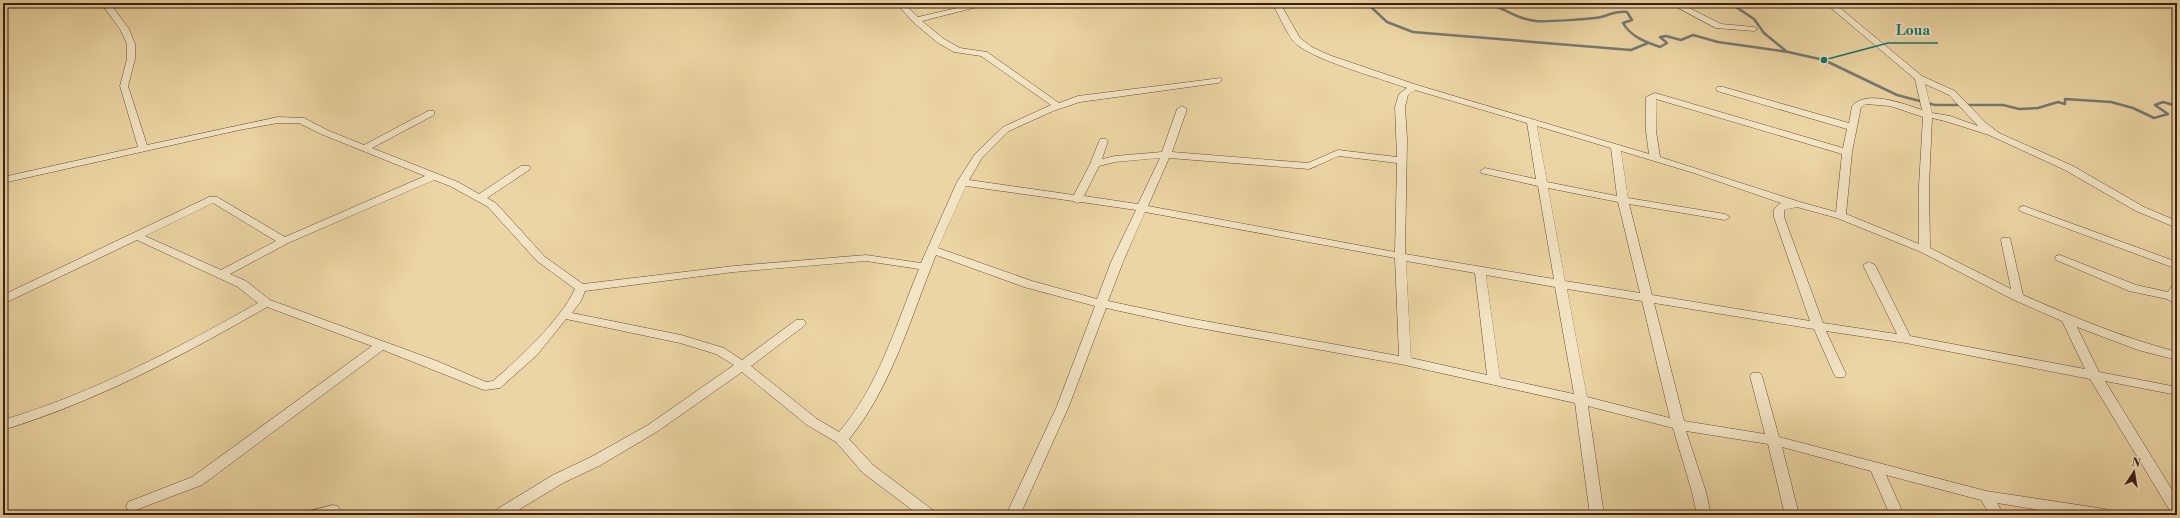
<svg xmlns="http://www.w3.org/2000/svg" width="2180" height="518" font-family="'Libre Bodoni',serif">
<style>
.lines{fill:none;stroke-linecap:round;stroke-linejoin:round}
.stream{stroke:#767972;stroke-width:2.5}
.minor-casing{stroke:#674c37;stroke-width:1}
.minor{fill:#f3e4c4;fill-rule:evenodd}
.leader{fill:none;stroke:#0f766e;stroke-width:1.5}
.callout-dot{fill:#0f766e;stroke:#f3e4c4;stroke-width:1.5}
.callout-label{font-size:14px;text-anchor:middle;font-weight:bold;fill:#0f766e;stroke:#f3e4c4;stroke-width:4;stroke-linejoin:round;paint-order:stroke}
</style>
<rect width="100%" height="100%" fill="#ecd5a4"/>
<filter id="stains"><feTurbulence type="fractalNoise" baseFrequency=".005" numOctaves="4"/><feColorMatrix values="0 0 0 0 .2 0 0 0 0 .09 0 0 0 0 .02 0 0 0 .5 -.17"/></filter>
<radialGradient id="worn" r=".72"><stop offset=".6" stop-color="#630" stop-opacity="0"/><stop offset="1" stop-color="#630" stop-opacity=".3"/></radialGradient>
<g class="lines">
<g class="stream">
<path d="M1321,3L1371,7L1387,22L1413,32L1631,50L1648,43"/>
<path d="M1488,3C1505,9 1517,19 1536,21C1547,22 1591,19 1601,17C1612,14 1614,11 1627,12L1632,20L1623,23C1631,37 1646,42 1660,47L1667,43L1660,37L1666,36L1681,40L1693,35L1718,42L1788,52L1824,60L1897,95L1935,105H2003L2019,109L2038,108L2058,102L2065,104V99L2111,102L2133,108L2154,118L2168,114L2155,105L2163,102L2177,106"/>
<path d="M1730,3L1754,19L1764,33L1786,51"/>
</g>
<g class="minor-casing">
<g id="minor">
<path d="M101,3H109L112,6L129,29L135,44V59L128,86L147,145L278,117L304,118L327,130L364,145L428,111H434V115L372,148L458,182L479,194L521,166H529L530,168L529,170L487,198L496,203L545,257L583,284L734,266L866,255L921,263L957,182L975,154L1003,127L1051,105L981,56L954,52L938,43L913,22L896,3H904L918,17L979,3H993L922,21L944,39L960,48L987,52L1059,103L1078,96L1221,78L1222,80L1218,83L1080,102L1053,111L1009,131L982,158L969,180L1074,195L1090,164L1100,139H1106L1108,141L1102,159L1115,156L1162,152L1177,109L1182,106L1187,109L1172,152L1308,163L1338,150L1397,157L1395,107L1399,94L1407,88C1383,79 1308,59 1293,41C1285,30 1279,15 1272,3H1280L1300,38L1312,47L1329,55L1417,85L1649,154L1646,131V97L1655,93L1843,148L1847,129L1717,91L1716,89L1717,87H1723L1849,123L1852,106C1867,89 1904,104 1922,110L1915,79L1825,3H1834L1922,76L1955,91L1986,123L1999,133L2073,166L2144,207L2177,221V228L2136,211L2065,170L1989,135L1945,121L1932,118L1929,186L1930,248L2011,289L2001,240L2002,238H2010L2023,295C2073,317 2124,338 2177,352V360L2138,350L2077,327L2099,372L2177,387V395L2105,381L2177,498V515L2172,514L2090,379L1906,343L1826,331L1846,374L1844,377H1836L1834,374L1814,329L1654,303L1684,421L1765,434L1750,376L1752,373H1760L1762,376L1779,437L1986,491L2105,509L2110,511L2112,515H2071L1997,503L2004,515H1990L1981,500L1886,475L1904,515H1890L1871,471L1782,447L1799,515H1785L1768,444L1686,431L1706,492L1711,515H1697L1692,492L1673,428L1588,406L1604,515H1590L1575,403L1405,365L1188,326L1106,308L1069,406L1020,515H1006L1057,406L1095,306L1024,287L936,255C912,314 891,389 849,439L873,465L934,511L936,515H919L863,473L836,442L807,425L742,372L658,431L601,465L563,483L510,515H492L494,511L553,475L591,457L648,425L734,365L716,354L680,343L566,319L537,355L500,388L485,390L481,389L383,350L202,485L133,511L128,510L126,506L128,502L192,477L372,346L267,307C182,356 97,401 3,430V420C94,393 176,349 258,303L238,287L137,240L3,304V295L209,197H217L285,237L425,176L321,134L299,123H278L239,130L3,183V177L138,147L120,86L127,59V44L120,29ZM1925,84L1949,95L1978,126L1950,116L1932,113ZM1415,90L1527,123L1536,179L1485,168L1480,171L1481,173L1538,186L1554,279L1405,254L1407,139L1405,107L1408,95ZM1656,99L1842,154L1836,212L1800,202L1660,157L1656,131ZM1866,104L1890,106L1923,117L1919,186V244L1846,214L1852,152L1861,107ZM1537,126L1611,148L1617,196L1547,182ZM1621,151L1694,173L1781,203L1774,209V217L1810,321L1652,295L1629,204L1725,220L1730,217L1725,214L1628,198ZM1339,156L1397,163L1395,252L1148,206L1169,158L1309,169ZM1160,158L1138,204L1084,196L1099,166L1115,162ZM434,180L450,186L488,207L537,261L575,289C559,322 520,357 493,381L486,382L437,361L270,300L246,281L230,274L288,243ZM966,186L1073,201L1077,203L1081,202L1136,210L1111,262L1097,299L1032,281L938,248ZM1548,188L1618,202L1640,293L1565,281ZM213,203L276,241L221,270L145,236ZM1797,207L1837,218L1921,252L2014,300L2062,321L2085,369L1910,336L1875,265L1869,262L1863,265L1897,334L1823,323L1784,217V210ZM1145,212L1395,258L1399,356L1188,318L1108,301L1123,262ZM866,261L919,269C896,324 879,386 839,432L817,419L751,366L804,326L806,323L804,320H796L742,360L724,348L681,335L572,313L581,301L585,291L734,272ZM1406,261L1475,273L1487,375L1411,358ZM1486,275L1555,287L1574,394L1500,378ZM1567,289L1642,301L1670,418L1587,397Z"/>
<path d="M1669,3H1679L1721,24L1754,27L1758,29L1754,31L1716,28Z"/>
<path d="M2024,206L2177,262V269L2020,211L2019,209L2020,207Z"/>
<path d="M2060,255L2136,285L2168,292L2173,284L2177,283V305L2167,299L2129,291L2056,260L2055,258L2056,256Z"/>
<path d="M333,505L338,506L340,510L338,514L307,515L309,511Z"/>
</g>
</g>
<use href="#minor" class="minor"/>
</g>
<path class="leader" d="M1824 60L1888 43H1938"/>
<circle class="callout-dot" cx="1824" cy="60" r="4"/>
<g class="callout-label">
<text x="1913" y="35">Loua</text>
</g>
<rect width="2180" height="518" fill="none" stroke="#ecd5a4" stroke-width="16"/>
<rect x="4" y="4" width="2172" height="510" fill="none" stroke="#3b1e13" stroke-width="2"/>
<rect x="8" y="8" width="2164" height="502" fill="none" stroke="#3b1e13"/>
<g transform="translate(2134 472) rotate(12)" stroke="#f3e4c4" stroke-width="3" paint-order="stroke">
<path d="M0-3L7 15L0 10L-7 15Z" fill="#3b1e13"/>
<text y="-6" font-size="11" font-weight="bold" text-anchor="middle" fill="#3b1e13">N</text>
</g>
<rect width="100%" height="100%" filter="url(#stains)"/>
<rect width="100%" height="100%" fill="url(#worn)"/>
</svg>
